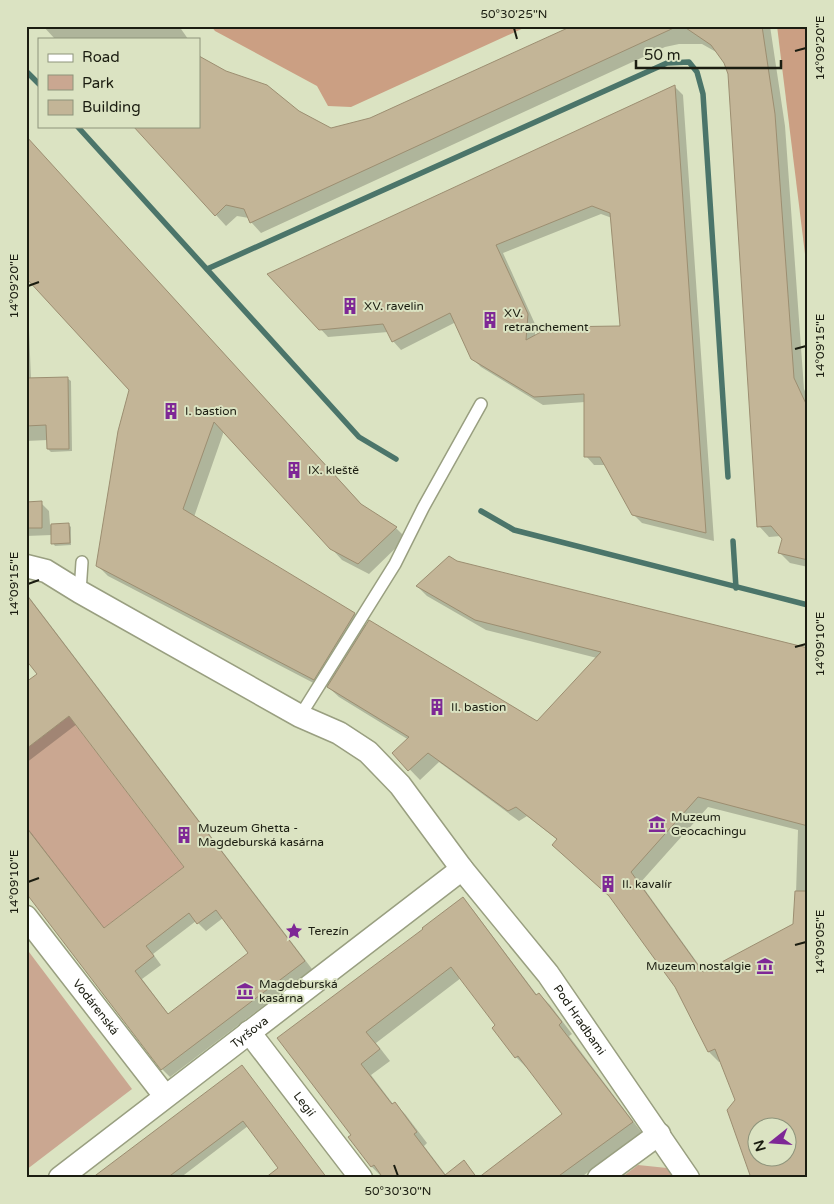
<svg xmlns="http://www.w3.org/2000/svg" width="834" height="1204" font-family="'Varela Round',sans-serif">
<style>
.green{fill:#caa791}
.forest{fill:#cb9f83}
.shadow{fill:#0003;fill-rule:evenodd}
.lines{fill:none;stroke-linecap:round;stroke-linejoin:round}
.stream{stroke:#4b756a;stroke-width:5.5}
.building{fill:#c3b597;stroke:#9c8e71;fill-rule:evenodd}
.service-casing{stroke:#999f80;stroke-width:14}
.minor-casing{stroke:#999f80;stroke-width:25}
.service{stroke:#fff;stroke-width:11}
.minor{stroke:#fff;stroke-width:22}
.ticks{fill:none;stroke:#1b1d11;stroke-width:2}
.labels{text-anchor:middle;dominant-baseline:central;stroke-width:4;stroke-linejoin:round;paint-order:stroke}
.poi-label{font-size:12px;fill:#1b1d11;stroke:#dbe3c2;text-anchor:start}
.street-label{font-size:12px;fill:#1b1d11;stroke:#dbe3c2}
.neatline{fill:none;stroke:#1b1d11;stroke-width:2}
.ticks-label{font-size:12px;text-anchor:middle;fill:#1b1d11}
</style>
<rect width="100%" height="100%" fill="#dbe3c2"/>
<g class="green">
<path d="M69,716L184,867L104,928L26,827V749Z"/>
<path d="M26,948L132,1089L26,1170Z"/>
<path d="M638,1165L667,1168L674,1178H621Z"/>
</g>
<g class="forest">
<path d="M211,26H528L351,107L328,106L317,86L215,31Z"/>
<path d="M777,26H808V253L805,254Z"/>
</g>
<g class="shadow">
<path d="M43,26H179L188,39H55Z"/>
<path d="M575,26H770L785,126L804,389L808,398V567L790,563L779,552L783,539L781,536L769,537L759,526L729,73L725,62L718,53L702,44H679L665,47L261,233L251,222L249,218L237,216L226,226L216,215L199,126V55L202,59L331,129L371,119Z"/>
<path d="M675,87L683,95L714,541L642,523L633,514L605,465H594L586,456L585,402L543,405L481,367L472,358L456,322L401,350L393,341L388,332L328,337L270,274ZM601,214L612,218L621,327L535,337V324L503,253Z"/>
<path d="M26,137L363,506L396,528L406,538L369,574L342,560L224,431L194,517L355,614L367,626L538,723L597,658L486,630L427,596L417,586L456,562L808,650V1178H752L737,1100L721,1061L719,1062L709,1052L676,987L612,898L558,840L527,816L519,821L439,762L420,780L394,753L409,740L339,697L327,686L325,689L108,576L98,566L130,389ZM708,807L798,830L795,925L704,972L640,883ZM756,1126H786V1156H756Z"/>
<path d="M26,327L29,330L31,379L67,378L71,381L72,451L51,452L48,449V440L26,441Z"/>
<path d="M26,503H41L49,511L50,525L68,524L71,527V545L55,546L53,543L52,535L26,536Z"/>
<path d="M26,593L312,969L170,1077L162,1069L26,890V826L105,929L186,868L77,724L26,763V700L39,674L26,658ZM223,918L250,953L169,1015L142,979L161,965L153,954L196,921L206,931Z"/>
<path d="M462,899L473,910L537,995L539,994L550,1005L572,1034L569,1036L642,1133L580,1178H480L564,1114L528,1067L527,1068L516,1057L497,1026L461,978L376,1043L390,1061L371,1075L393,1104L394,1103L405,1114L427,1143L424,1146L446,1175L464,1162L478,1178L382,1177L372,1167L350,1137L353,1135L279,1038L425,930Z"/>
<path d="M247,1072L327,1178H267L280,1168L248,1126L180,1178H94Z"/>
</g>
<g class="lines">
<g class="stream">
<path d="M26,71L39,84"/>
<path d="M77,126L359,437L396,459"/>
<path d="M207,269L667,63L689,62L697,72L703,94L728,477"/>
<path d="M481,511L514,530L808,605"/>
<path d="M733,541L736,588"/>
</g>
</g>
<g class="building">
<path d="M572,26H678L250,223L244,209L226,205L215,216L133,126H199V56L226,71L267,85L299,111L331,128L370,118Z"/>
<path d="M683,26H762L775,114L794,378L808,408V560L778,553L782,539L771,526L757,527L728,74L724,63L711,45Z"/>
<path d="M675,85L706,533L632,515L600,457H584V394L534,397L471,359L450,313L392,342L383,324L319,330L267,274ZM592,206L610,213L620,326L550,327L526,340L528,314L496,245Z"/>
<path d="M26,136L361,504L397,527L358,564L330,549L214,422L183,509L355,613L314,680L96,566L118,431L129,390L26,278Z"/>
<path d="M68,377L69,449H47L46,425L26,426V378Z"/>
<path d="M42,501V528H26V502Z"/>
<path d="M69,523L70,543L51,544V524Z"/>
<path d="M449,556L457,561L808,648V826L698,797L631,872L703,972L793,924L795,891H808V1178H751L727,1110L735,1100L715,1049L708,1052L675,987L609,896L552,845L557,839L516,807L508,811L428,753L408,771L392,753L409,737L327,687L369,620L537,721L601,652L475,620L416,586ZM756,1126H786V1156H756Z"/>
<path d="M26,594L305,961L161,1070L26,893V827L104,928L184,867L69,716L26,749V682L37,674L26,660ZM216,910L248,953L168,1014L135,971L154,956L146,946L189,913L197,924Z"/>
<path d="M463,897L536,995L539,993L562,1022L559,1025L633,1122L556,1178H478L562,1114L518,1056L515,1058L492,1028L495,1025L451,967L366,1032L380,1049L361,1064L392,1104L395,1102L417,1132L414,1134L445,1175L464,1160L477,1178H383L374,1165L371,1167L348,1137L351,1135L277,1038L423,929L422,928Z"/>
<path d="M242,1065L327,1178H265L278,1168L243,1121L167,1178H92Z"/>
</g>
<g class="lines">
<g class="service-casing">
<g id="service">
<path d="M80,592L82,562"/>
<path d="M300,716L395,564L423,508L481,404"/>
</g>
</g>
<g class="minor-casing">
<g id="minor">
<path id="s1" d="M26,566L46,571L80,592L300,716L339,733L368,752L400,785L462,869L548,974L688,1178"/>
<path id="s2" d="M26,917L165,1096"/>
<path id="s3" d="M249,1032L361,1178"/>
<path id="s4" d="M60,1178L462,869"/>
<path d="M599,1178L659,1134"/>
</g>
</g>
<use href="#service" class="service"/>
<use href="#minor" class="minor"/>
</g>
<path class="ticks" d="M514,28L517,39M795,51L806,48M28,286L39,282M795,349L806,346M28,584L39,580M795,647L806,644M28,882L39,878M795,945L806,942M394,1165L398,1176"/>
<defs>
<g id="building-bare" transform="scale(1.35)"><path d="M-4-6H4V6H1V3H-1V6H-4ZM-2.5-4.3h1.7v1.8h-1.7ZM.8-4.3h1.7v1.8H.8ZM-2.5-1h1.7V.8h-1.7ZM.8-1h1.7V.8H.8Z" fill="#7e2796" stroke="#dbe3c2" stroke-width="2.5" paint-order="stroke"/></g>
<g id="museum-bare" transform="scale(1.35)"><path d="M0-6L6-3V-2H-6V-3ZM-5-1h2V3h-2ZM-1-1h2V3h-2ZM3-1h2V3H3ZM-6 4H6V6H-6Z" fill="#7e2796" stroke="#dbe3c2" stroke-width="2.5" paint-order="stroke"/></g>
<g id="sight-bare" transform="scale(1.35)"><path d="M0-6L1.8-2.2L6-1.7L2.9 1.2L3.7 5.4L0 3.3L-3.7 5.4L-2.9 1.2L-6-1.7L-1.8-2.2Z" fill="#7e2796" stroke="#dbe3c2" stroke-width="2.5" paint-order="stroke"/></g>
</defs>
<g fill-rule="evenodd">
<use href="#building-bare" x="350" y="306"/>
<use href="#building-bare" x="490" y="320"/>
<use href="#building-bare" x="171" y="411"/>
<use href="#building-bare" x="294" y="470"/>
<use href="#building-bare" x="437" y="707"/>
<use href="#museum-bare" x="657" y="824"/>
<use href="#building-bare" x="184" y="835"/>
<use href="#building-bare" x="608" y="884"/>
<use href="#sight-bare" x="294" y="931"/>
<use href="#museum-bare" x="765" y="966"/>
<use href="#museum-bare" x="245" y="991"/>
</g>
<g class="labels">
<g class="poi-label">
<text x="364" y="306">XV. ravelin</text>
<text x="504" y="313">XV.<tspan x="504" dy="14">retranchement</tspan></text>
<text x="185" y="411">I. bastion</text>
<text x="308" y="470">IX. kleště</text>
<text x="451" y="707">II. bastion</text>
<text x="671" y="817">Muzeum<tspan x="671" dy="14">Geocachingu</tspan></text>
<text x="198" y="828">Muzeum Ghetta -<tspan x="198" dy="14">Magdeburská kasárna</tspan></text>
<text x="622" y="884">II. kavalír</text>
<text x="308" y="931">Terezín</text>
<text x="751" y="966" text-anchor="end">Muzeum nostalgie</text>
<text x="259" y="984">Magdeburská<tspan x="259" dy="14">kasárna</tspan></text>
</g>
<g class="street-label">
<text stroke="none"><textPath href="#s2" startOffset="114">Vodárenská</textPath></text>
<text stroke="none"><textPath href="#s1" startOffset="732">Pod Hradbami</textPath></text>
<text stroke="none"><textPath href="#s4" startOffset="239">Tyršova</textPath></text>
<text stroke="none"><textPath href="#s3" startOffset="91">Legií</textPath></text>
</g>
</g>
<rect width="834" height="1204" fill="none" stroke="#dbe3c2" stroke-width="55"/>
<rect x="38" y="38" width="162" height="90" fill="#dbe3c2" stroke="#8e947b"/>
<rect x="48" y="54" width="25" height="8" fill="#ffffff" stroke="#8e947b"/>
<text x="82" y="62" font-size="15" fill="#1b1d11">Road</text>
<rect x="48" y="75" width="25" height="15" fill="#caa791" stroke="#8e947b"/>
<text x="82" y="88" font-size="15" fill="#1b1d11">Park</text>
<rect x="48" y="100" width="25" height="15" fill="#c3b597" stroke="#8e947b"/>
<text x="82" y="112" font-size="15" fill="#1b1d11">Building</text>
<g transform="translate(772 1142) rotate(253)"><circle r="24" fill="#dbe3c2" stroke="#8e947b"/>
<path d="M0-4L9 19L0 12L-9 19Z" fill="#7e2796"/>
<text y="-8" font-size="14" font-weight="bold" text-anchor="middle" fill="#1b1d11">N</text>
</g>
<path d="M636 60v8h145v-8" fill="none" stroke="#1b1d11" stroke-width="2.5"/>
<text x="644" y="60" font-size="15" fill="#1b1d11" stroke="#dbe3c2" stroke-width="4" paint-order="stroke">50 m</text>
<rect x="28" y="28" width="778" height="1148" class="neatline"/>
<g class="ticks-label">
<text x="514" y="18">50°30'25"N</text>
<text transform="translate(820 48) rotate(-90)" y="4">14°09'20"E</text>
<text transform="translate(14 286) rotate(-90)" y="4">14°09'20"E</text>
<text transform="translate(820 346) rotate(-90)" y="4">14°09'15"E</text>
<text transform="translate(14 584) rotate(-90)" y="4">14°09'15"E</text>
<text transform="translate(820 644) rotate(-90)" y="4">14°09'10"E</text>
<text transform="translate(14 882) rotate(-90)" y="4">14°09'10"E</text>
<text transform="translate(820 942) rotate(-90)" y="4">14°09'05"E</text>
<text x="398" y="1195">50°30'30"N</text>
</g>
</svg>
